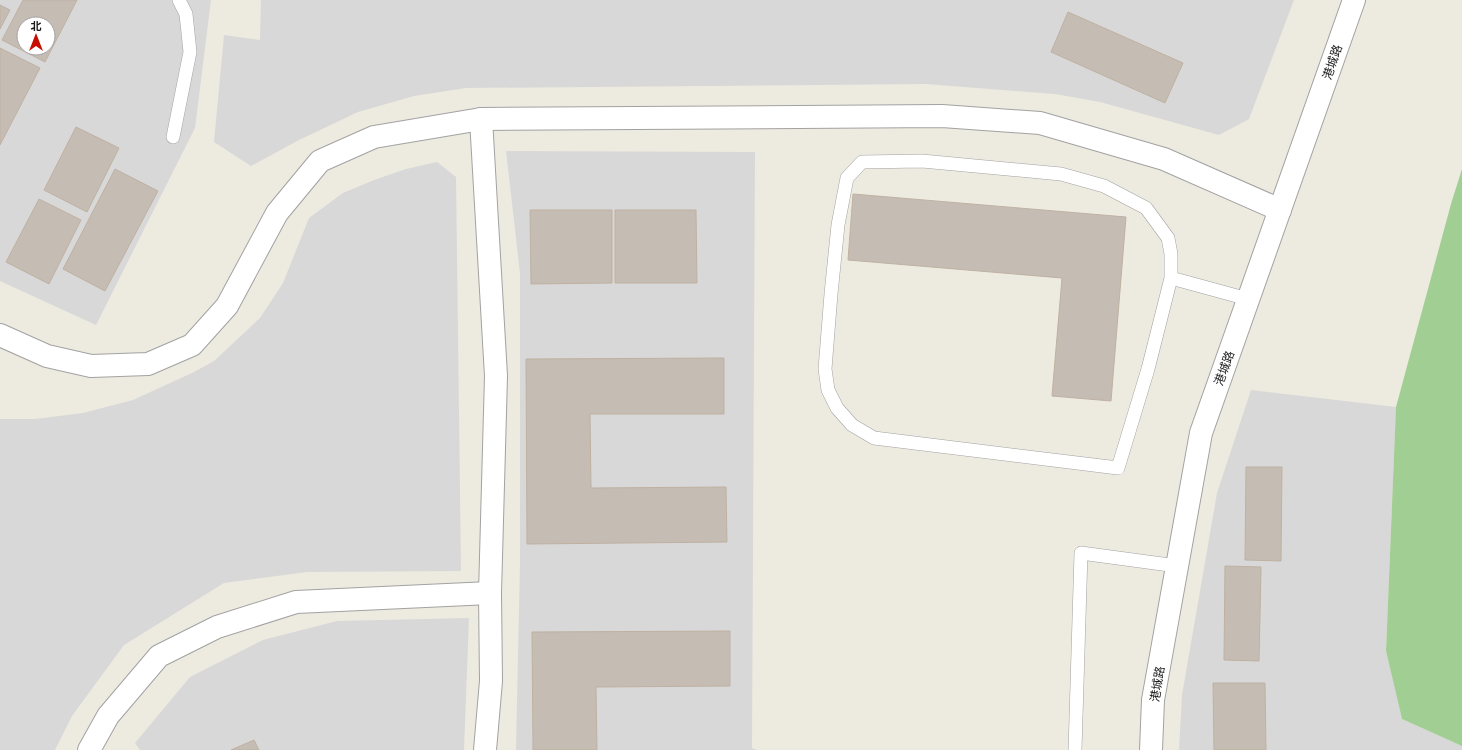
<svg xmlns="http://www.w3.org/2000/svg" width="1462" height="750" font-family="'PT Sans','Noto Sans SC',sans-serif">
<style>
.residential{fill:#d9d8d8;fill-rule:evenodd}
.forest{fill:#a1ce93}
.building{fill:#c5bcb3;stroke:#bfb1a2;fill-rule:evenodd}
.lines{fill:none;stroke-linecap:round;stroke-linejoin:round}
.service-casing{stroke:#a2a2a2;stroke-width:14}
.minor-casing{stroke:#a2a2a2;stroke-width:24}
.tertiary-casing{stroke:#a2a2a2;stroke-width:24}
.service{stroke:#fff;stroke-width:13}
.minor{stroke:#fff;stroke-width:22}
.tertiary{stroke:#fff;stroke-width:22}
.labels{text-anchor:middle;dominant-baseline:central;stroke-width:3;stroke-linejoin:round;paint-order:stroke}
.street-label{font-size:12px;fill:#1b1b1b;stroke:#fff}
</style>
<rect width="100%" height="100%" fill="#edeae0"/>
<g class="residential">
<path d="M0,0H211L195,128L96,325L0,281ZM24,24H48V48H24Z"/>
<path d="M261,0H1294L1249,119L1219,135L1100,102L1055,94L926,84L466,88L414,96L358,112L299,140L251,166L214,142L224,35L260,40Z"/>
<path d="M506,151L755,152L752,748L757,750H516L520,563V273Z"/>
<path d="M437,162L456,177L461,571L307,572L224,583L124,645L72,716L55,750H0V419H35L83,413L133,400L194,372L214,361L260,318L283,283L309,218L343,193L374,180L406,169Z"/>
<path d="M1251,390L1396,407L1386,651L1402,719L1462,746V750H1179L1182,695L1217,493Z"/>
<path d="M469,618L464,750H140L135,743L190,677L263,640L337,621Z"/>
</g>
<path class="forest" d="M1462,169V746L1402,719L1386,651L1396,407L1451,204Z"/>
<g class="building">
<path d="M23,0H77L45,62L2,40ZM24,24H48V48H24Z"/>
<path d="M0,5L10,10L0,29Z"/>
<path d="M1068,12L1183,63L1165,103L1051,52Z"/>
<path d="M0,48L40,68L0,145Z"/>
<path d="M76,127L119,148L87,212L44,190Z"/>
<path d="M115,169L158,191L105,291L63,269Z"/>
<path d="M853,194L1126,217L1111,401L1052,396L1062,278L848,260Z"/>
<path d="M39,199L81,220L49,284L6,262Z"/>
<path d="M530,210H612V283L531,284Z"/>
<path d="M615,210H696L697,283H615Z"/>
<path d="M724,358V414H590L591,488L726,487L727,542L527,544L526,359Z"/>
<path d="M1246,467H1282L1281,561L1245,560Z"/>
<path d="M1225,566L1261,567L1259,661L1224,660Z"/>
<path d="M730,631V686L596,687L597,750H533L532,632Z"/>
<path d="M1213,683H1265L1266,750H1214Z"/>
<path d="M254,740L259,750H231Z"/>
</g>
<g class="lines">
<g class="service-casing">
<g id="service">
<path d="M173,137L190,52L186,14L179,0"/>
<path d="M1171,278V254L1168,238L1146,208L1104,186L1061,174L922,161L862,162L847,178L838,225L831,294L825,369L828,390L837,408L852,425L874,438L1118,468L1148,369L1171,278L1248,299"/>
<path d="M1075,750L1081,553L1177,566"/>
</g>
</g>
<g class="minor-casing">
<g id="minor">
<path d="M481,119L496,376L490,593L491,681L485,750"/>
<path d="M0,335L47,356L91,366L148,364L192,345L227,306L277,213L320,161L374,137L481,119L942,116L1040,123L1164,159L1280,210"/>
<path d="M89,750L108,716L159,656L217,627L296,602L490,593"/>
</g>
</g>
<g class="tertiary-casing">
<path id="tertiary" d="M1151,750L1153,700L1201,433L1354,0"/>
</g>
<use href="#service" class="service"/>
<use href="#minor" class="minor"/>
<use href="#tertiary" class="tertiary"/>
</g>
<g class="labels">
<g class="street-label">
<text transform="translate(1332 62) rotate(-71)">港城路</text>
<text transform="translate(1224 368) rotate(-70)">港城路</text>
<text transform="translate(1157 684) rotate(-81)">港城路</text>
</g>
</g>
<g transform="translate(36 36)"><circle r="19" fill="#ffffff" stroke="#a4a4a4"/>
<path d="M0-3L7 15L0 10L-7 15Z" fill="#c60d00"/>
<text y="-6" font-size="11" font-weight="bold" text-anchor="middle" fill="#1b1b1b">北</text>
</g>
</svg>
